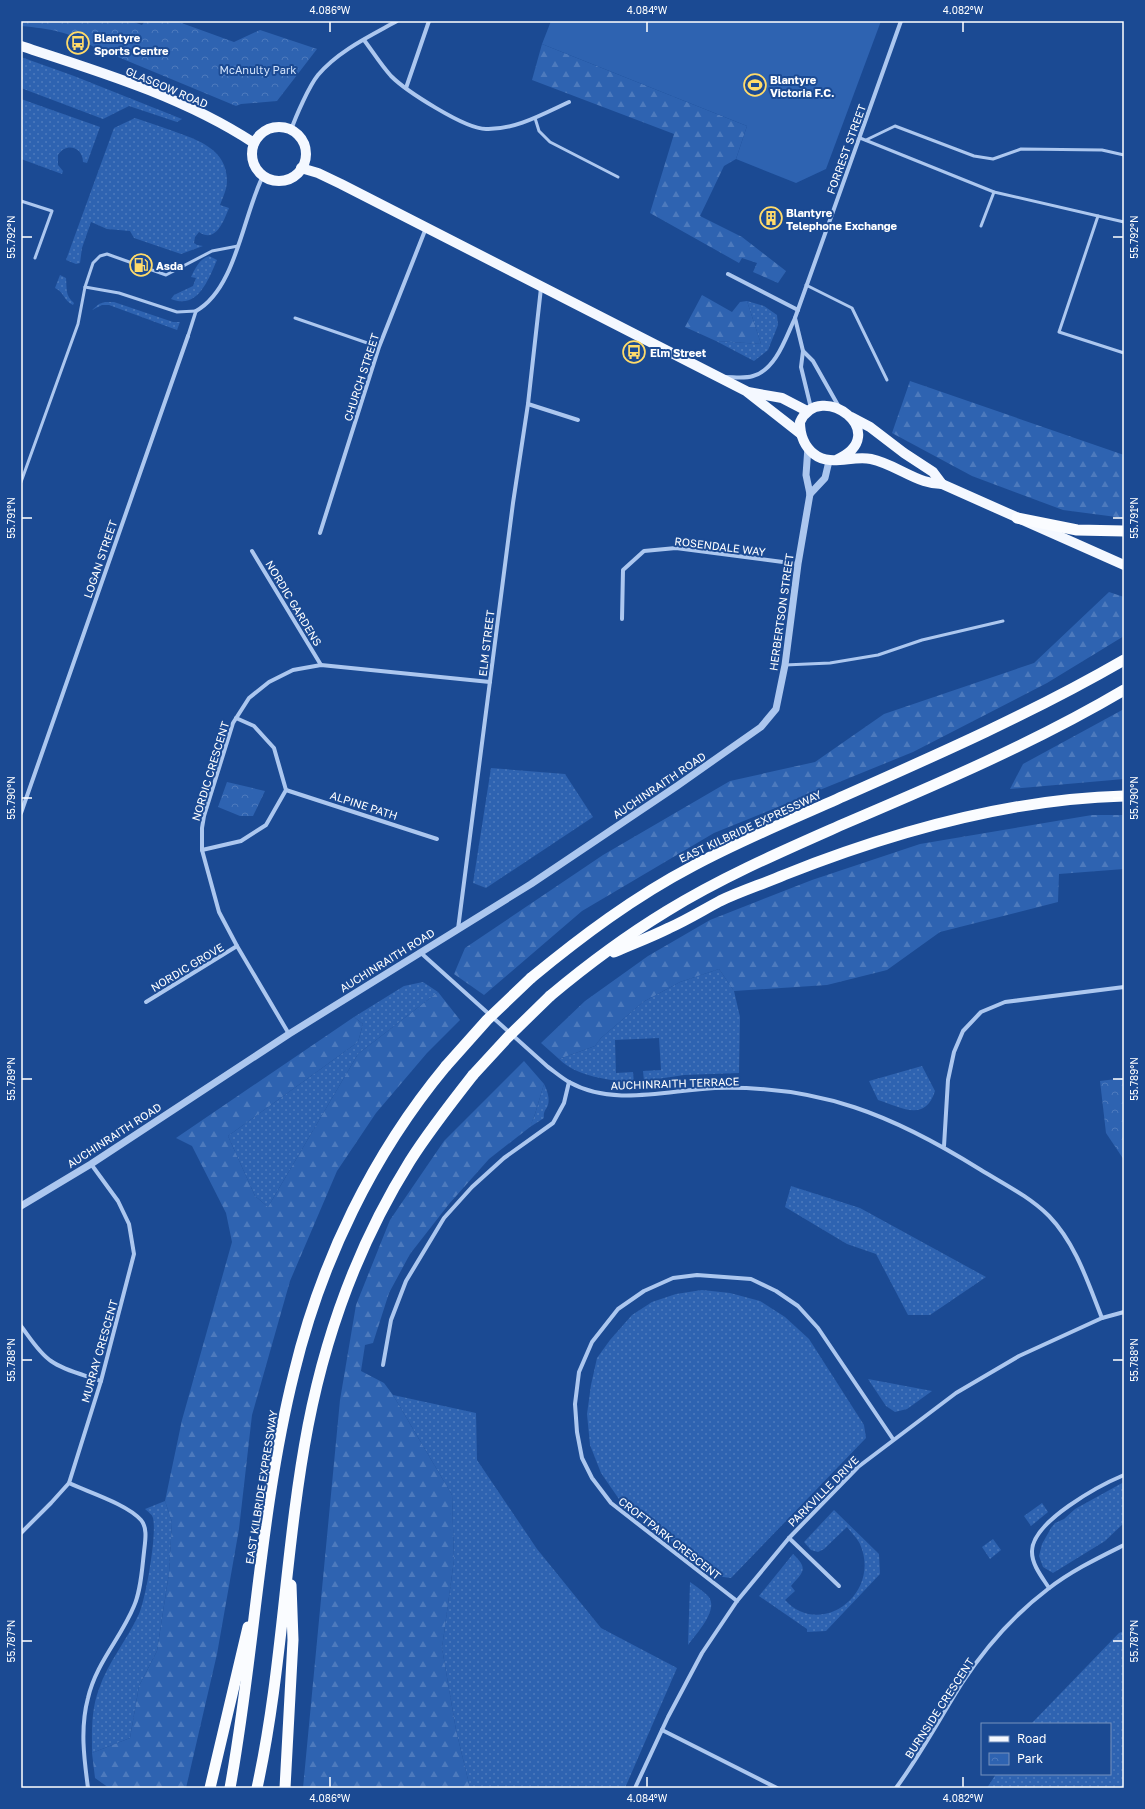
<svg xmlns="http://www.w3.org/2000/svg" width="1145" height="1809" font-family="'Golos Text',sans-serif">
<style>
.grass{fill:url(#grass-dots)}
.forest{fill:url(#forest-firs)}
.park{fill:url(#park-crowns)}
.pitch{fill:#2e63b1}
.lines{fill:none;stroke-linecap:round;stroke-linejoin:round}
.service{stroke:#acc7ef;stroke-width:3}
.pedestrian{stroke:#acc7ef;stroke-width:3.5}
.minor{stroke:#acc7ef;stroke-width:4}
.tertiary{stroke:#acc7ef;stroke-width:7}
.primary{stroke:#f4f8ff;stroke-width:10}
.trunk{stroke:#fafcff;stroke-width:11}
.trunk-bridge{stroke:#fafcff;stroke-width:11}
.ticks{fill:none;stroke:#fff;stroke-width:1.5}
.labels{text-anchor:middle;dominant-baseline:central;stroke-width:4;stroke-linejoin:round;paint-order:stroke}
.poi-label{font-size:11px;font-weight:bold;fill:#fff;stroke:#1b4a93;text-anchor:start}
.park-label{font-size:11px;fill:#d2e3fb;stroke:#1b4a93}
.street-label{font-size:11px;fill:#fff;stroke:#1b4a93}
.neatline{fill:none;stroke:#fff;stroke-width:1.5}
.ticks-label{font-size:10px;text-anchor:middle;fill:#fff}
</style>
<defs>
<pattern id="grass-dots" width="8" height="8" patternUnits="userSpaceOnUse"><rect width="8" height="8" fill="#2e63b1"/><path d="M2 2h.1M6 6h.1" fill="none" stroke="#4d7abd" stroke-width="1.8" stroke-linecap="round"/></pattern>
<pattern id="forest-firs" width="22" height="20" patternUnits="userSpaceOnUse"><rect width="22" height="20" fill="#2e63b1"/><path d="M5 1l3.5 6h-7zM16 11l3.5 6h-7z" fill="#4d7abd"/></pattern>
<pattern id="park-crowns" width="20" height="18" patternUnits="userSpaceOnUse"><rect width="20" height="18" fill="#2e63b1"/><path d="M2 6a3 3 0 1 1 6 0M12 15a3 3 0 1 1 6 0" fill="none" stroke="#4d7abd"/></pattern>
</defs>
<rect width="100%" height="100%" fill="#1b4a93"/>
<g class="grass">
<path d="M21,57L74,76L182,119L177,122L129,106L103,119L21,88Z"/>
<path d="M21,99L100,127L87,163L83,162C83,147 66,142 58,155V165L63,171L62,174L21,159Z"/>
<path d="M135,118C148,122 161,127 173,131C198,140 227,149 227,181C227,189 223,197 220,205L229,208C224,220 216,244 199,232L195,237L194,243L197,245L203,246L181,254L134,238L130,231L107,229L91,222L82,248L80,263L76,264L66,260L114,128Z"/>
<path d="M209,256L217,260C208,280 198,310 171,299L174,295L193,286L196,278L191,277C195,269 199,259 209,256Z"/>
<path d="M60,275L66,278C67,288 65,296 74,303L73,305C64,301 64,292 55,288Z"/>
<path d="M747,301L764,306L777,315L778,325L768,350L754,361L716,341L761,344Z"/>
<path d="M105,302H114L173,322H180L177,330L109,305H102L92,310L99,304Z"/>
<path d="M491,768L565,774L593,817L486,888L473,883Z"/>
<path d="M719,969L734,991L740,1017L739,1073L684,1075L644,1081L643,1071L661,1070L659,1038L615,1040L616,1073L633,1072L634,1083C610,1080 577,1077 559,1059L595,1046L601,1038L643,1002L680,982Z"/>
<path d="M423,982L438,992L358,1054L268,1207L255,1196L228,1136L358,1042L363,1024L354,1017L404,986Z"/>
<path d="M922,1066L935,1091C925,1123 901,1107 878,1100L869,1081Z"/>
<path d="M544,1084C547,1090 550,1098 548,1105C546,1110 543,1111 544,1118L530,1127L535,1114Z"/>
<path d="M791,1186L860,1208L986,1277L930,1315H908L876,1254L847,1244L785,1207Z"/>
<path d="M702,1290L730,1293L760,1301L785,1317L809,1339L864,1425L866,1438L731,1578L716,1576L621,1502L601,1473L590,1445L587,1414L591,1385L597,1358L610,1340L632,1315L652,1302L676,1294Z"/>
<path d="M868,1379L932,1391L907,1409L895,1412L886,1406Z"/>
<path d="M393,1395L476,1413L477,1460L537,1549L601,1628L677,1668L625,1788H470L456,1730L442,1648L454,1560L452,1495Z"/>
<path d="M1124,1482V1523L1105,1541L1053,1573L1043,1567L1039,1556L1042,1544L1051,1528L1055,1523L1064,1519L1075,1509Z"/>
<path d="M165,1501L172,1522L169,1573L157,1651L139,1686L130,1738L92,1753C92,1731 91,1710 99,1689C108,1662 127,1640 139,1614C146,1598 157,1534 153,1518C152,1514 148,1512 145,1509Z"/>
<path d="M1042,1503L1048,1512L1031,1526L1024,1516Z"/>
<path d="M834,1510L879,1554L880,1574L826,1631L807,1632V1629L759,1596L793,1554C809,1569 803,1572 791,1586L795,1591L785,1600C820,1639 882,1594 860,1544C857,1538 851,1532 847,1527L824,1549L818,1552L811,1550L804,1542Z"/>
<path d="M993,1539L1001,1550L990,1559L982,1547Z"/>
<path d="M690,1582C696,1586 703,1591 708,1596C720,1609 696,1634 688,1645Z"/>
<path d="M1124,1631V1788H987L996,1774H1110V1724H1031L1119,1633Z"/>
</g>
<g class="forest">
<path d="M542,44L747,126L736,159L724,166L700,216L742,237L786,271L778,283L753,272L757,263L742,258L739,263L650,213L674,134L532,80Z"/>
<path d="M702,295L732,312L740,302L747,301L761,344L716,341L685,327Z"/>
<path d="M910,381L1124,455V518L1063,510L972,476L892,433Z"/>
<path d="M1109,592L1124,597V636L1047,683L913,752L714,833L582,911L484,995L454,974L465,948L603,855L730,781L815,762L884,714L1034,663Z"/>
<path d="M1124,709V779L1010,789L1023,764Z"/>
<path d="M1092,815H1124V869L1059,874L1058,902L940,932L887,970L827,985L734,991L719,969L680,982L643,1002L601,1038L595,1046L559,1059L541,1043L585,1001L648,956L710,920L812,880L920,844Z"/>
<path d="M438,992L460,1020L427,1053L376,1113L337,1171L290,1281L252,1415L239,1529L217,1654L186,1788H109L95,1778L92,1753L130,1738L139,1686L157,1651L169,1573L172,1522L165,1501L182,1420L232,1242L226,1213L192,1146L176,1138L354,1017L363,1024L358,1042L228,1136L255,1196L268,1207L358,1054Z"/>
<path d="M524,1061L544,1084L535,1114L530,1127L489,1159L449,1204L410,1254L389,1293L373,1343L365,1345L361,1371L384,1383L393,1395L452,1495L454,1560L442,1648L456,1730L470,1788H303L340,1400L356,1305L390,1220L444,1141Z"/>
</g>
<g class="park">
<path d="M21,21H131L142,25L145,21H176L234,42L260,30L317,49L277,101L241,104L236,106L94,47C67,31 51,29 21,26Z"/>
<path d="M227,782L265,791L253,816H240L218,807Z"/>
<path d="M1124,1078V1160L1106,1133L1100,1081Z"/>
</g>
<path class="pitch" d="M551,21H881L826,169L796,183L736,159L747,126L542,44Z"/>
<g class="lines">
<g class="service">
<path d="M535,118L539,131L550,142L618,177"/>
<path d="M860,138L994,192L1124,222"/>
<path d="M866,140L895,126L974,156L993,159L1021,149L1102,150L1124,155"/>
<path d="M21,201L52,211L35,258"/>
<path d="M1098,216L1059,332L1124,353"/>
<path d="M981,226L994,192"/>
<path d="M806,285L852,308L887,380"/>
<path d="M85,287L119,293L177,312L196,311"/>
<path d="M295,318L379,347"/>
<path d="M21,482L78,324L85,287L93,263L100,256L107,254L166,275L212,251L238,246"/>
<path d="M785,665L830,663L878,655L922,640L1003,621"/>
</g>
<path class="pedestrian" d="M188,336L196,311"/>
<g class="minor">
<path d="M364,40C373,52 381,65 391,76C406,91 465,129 486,129C515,130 543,114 569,102"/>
<path d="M406,88L429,21"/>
<path d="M291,130C296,116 309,86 318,75C338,51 370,36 397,21"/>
<path d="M728,274L798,310"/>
<path d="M196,311C236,289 243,215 263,176"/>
<path d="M803,351L813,361L839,407"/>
<path d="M725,377C734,377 744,379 753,376C776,370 786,337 795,318"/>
<path d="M528,404L578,420"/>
<path d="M811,408L801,367L803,351L795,318L901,21"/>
<path d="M320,533L379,347L426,228"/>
<path d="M252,551L321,665"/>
<path d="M622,619L623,570L644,551L676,548L798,564"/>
<path d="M286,790L437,839"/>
<path d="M21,813L188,336"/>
<path d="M202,850L241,841L266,825L286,790L274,748L254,726L236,718"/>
<path d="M458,929L513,503L528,404L541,288"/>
<path d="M421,953L548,1067C555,1072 562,1078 569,1082C613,1107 668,1090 715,1088C820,1085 893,1115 981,1170C1004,1184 1030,1197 1049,1216C1076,1244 1088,1283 1102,1318"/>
<path d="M146,1002L237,946"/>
<path d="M289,1034L237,946L219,912L202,850V828L204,816L233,723L249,698L269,682L293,670L321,665L490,682"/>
<path d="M944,1146L948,1080L954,1052L963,1031L981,1012L1005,1002L1124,987"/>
<path d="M21,1326C30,1338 39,1353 51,1361C65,1371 85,1375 101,1381"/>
<path d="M383,1365L391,1320L406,1281L444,1218L472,1187L504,1158L553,1123L564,1103L569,1082"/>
<path d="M69,1483C88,1492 127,1504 141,1520C148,1528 145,1542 144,1552C142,1569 141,1590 134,1606C121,1638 96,1663 88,1698C80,1728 84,1758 88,1788"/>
<path d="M21,1533L51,1503L69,1483L101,1381L134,1254L129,1224L118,1201L91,1164"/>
<path d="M789,1538L839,1586"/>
<path d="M1049,1588C1042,1577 1032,1565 1032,1552C1031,1522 1100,1485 1124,1475"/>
<path d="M737,1601L611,1503L592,1478L582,1458L577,1432L575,1404L579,1372L592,1342L618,1309L644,1291L673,1278L697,1275L751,1279L776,1291L798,1306L818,1328L893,1439"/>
<path d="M662,1730L777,1788"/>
<path d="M635,1788L668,1717L702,1653L737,1601L789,1538L858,1467L956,1393L1019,1356L1102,1318L1124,1312"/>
<path d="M896,1788C921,1754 940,1718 962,1683C985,1648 1015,1614 1048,1589C1071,1571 1098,1558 1124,1545"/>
</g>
<g class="tertiary">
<path d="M810,494L825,478L829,461"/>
<path d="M21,1206L91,1164L289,1034L531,884L677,786L761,727L776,709L785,665L798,564L810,494L806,475L808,447"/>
</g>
<g class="primary">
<path d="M21,46C101,72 184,97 254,143"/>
<circle cx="279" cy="154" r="27"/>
<path d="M301,168L318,173L341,184L746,391L801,434"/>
<path d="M748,392L782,398L807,411"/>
<path d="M851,417L870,427L904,453L933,472L942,484"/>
<path d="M836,460C895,434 820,378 800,422C800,434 804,446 814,454C830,467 852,455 871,459C890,463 906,475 924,481C930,483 936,484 942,484L1124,565"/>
</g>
<g class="trunk">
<path d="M1017,518L1077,530L1124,531"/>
<path d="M614,952C632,944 651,937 669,928C687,920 703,910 720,901C741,891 763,884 784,875C892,832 1007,799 1124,796"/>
<path d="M531,978C582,936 634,897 693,866C741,840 793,819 844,796C939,754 1034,712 1124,660"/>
<path d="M550,996C587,965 626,936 667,911C724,876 785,850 846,823C940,783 1036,742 1124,690"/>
<path d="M210,1788L248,1627"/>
<path d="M230,1788C255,1651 260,1509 294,1373C321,1261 373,1154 446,1066"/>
<path d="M257,1788C283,1669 285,1546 308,1426C326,1333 360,1241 410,1161C429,1131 451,1103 473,1075"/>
<path d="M285,1788L293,1640L291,1585"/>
</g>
<g class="trunk-bridge">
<path d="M446,1066L487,1020L531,978"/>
<path d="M473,1075L508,1037L550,996"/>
</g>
</g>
<path class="ticks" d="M330,22V32M647,22V32M963,22V32M22,237H32M1113,237H1123M22,518H32M1113,518H1123M22,798H32M1113,798H1123M22,1079H32M1113,1079H1123M22,1360H32M1113,1360H1123M22,1641H32M1113,1641H1123M330,1777V1787M647,1777V1787M963,1777V1787"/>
<defs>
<g id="bus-ring" transform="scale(1.15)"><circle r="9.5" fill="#1b4a93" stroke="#ffdb6a" stroke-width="1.5"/><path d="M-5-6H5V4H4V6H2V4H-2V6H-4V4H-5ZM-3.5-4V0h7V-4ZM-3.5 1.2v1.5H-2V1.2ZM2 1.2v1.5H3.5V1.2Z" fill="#ffdb6a"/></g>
<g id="stadium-ring" transform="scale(1.15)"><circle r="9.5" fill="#1b4a93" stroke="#ffdb6a" stroke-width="1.5"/><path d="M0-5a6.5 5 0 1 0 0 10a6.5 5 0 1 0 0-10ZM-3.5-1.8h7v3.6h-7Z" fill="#ffdb6a"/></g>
<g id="building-ring" transform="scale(1.15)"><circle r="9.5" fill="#1b4a93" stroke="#ffdb6a" stroke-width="1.5"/><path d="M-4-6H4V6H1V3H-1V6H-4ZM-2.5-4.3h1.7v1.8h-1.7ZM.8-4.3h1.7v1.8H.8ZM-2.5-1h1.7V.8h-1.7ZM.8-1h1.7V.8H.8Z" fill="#ffdb6a"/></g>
<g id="fuel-ring" transform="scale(1.15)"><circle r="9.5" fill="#1b4a93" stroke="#ffdb6a" stroke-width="1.5"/><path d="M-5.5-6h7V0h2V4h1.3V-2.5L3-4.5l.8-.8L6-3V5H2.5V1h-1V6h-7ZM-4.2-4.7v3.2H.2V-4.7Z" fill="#ffdb6a"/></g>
</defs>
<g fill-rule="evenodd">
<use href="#bus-ring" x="78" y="43"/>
<use href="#stadium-ring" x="755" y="85"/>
<use href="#building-ring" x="771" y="218"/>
<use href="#fuel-ring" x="141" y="265"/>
<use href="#bus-ring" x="634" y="352"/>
</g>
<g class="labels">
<g class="poi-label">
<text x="94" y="37">Blantyre<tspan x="94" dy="13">Sports Centre</tspan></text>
<text x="770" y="79">Blantyre<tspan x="770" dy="13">Victoria F.C.</tspan></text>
<text x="786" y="212">Blantyre<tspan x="786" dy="13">Telephone Exchange</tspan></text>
<text x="156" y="265">Asda</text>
<text x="650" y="352">Elm Street</text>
</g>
<g class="park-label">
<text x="258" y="69">McAnulty Park</text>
</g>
<g class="street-label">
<text transform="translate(167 87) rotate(23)">GLASGOW ROAD</text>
<text transform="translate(846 149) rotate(-70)">FORREST STREET</text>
<text transform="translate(361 377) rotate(-72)">CHURCH STREET</text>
<text transform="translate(720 546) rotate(7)">ROSENDALE WAY</text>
<text transform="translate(100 559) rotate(-71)">LOGAN STREET</text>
<text transform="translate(294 603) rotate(59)">NORDIC GARDENS</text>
<text transform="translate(781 612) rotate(-82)">HERBERTSON STREET</text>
<text transform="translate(486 643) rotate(-83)">ELM STREET</text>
<text transform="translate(210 771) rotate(-73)">NORDIC CRESCENT</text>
<text transform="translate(659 785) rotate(-34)">AUCHINRAITH ROAD</text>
<text transform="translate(364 805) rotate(18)">ALPINE PATH</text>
<text transform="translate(750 826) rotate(-25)">EAST KILBRIDE EXPRESSWAY</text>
<text transform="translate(387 960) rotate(-32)">AUCHINRAITH ROAD</text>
<text transform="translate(187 967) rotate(-31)">NORDIC GROVE</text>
<text transform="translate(675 1083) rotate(-2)">AUCHINRAITH TERRACE</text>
<text transform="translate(114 1135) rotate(-33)">AUCHINRAITH ROAD</text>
<text transform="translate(99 1351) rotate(-74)">MURRAY CRESCENT</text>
<text transform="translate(261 1487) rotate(-81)">EAST KILBRIDE EXPRESSWAY</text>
<text transform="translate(823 1491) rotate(-45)">PARKVILLE DRIVE</text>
<text transform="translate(670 1538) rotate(38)">CROFTPARK CRESCENT</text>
<text transform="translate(939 1708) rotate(-57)">BURNSIDE CRESCENT</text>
</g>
</g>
<rect width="1145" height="1809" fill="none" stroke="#1b4a93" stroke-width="44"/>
<rect x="981" y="1723" width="130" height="52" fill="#1b4a93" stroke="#7692be"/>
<rect x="989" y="1736" width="20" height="6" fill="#f4f8ff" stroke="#7692be"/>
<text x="1017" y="1743" font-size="12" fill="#ffffff">Road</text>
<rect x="989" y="1753" width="20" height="12" fill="url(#park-crowns)" stroke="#7692be"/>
<text x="1017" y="1763" font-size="12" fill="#ffffff">Park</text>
<rect x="22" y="22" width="1101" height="1765" class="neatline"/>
<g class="ticks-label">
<text x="330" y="14">4.086°W</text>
<text x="647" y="14">4.084°W</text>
<text x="963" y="14">4.082°W</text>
<text transform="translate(11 237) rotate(-90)" y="4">55.792°N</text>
<text transform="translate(1134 237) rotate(-90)" y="4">55.792°N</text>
<text transform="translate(11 518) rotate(-90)" y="4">55.791°N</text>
<text transform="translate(1134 518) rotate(-90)" y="4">55.791°N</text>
<text transform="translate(11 798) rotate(-90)" y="4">55.790°N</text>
<text transform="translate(1134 798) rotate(-90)" y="4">55.790°N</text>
<text transform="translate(11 1079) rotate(-90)" y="4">55.789°N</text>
<text transform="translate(1134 1079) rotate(-90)" y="4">55.789°N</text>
<text transform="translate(11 1360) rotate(-90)" y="4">55.788°N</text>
<text transform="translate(1134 1360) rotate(-90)" y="4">55.788°N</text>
<text transform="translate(11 1641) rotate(-90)" y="4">55.787°N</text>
<text transform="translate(1134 1641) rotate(-90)" y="4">55.787°N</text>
<text x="330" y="1802">4.086°W</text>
<text x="647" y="1802">4.084°W</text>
<text x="963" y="1802">4.082°W</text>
</g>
</svg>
